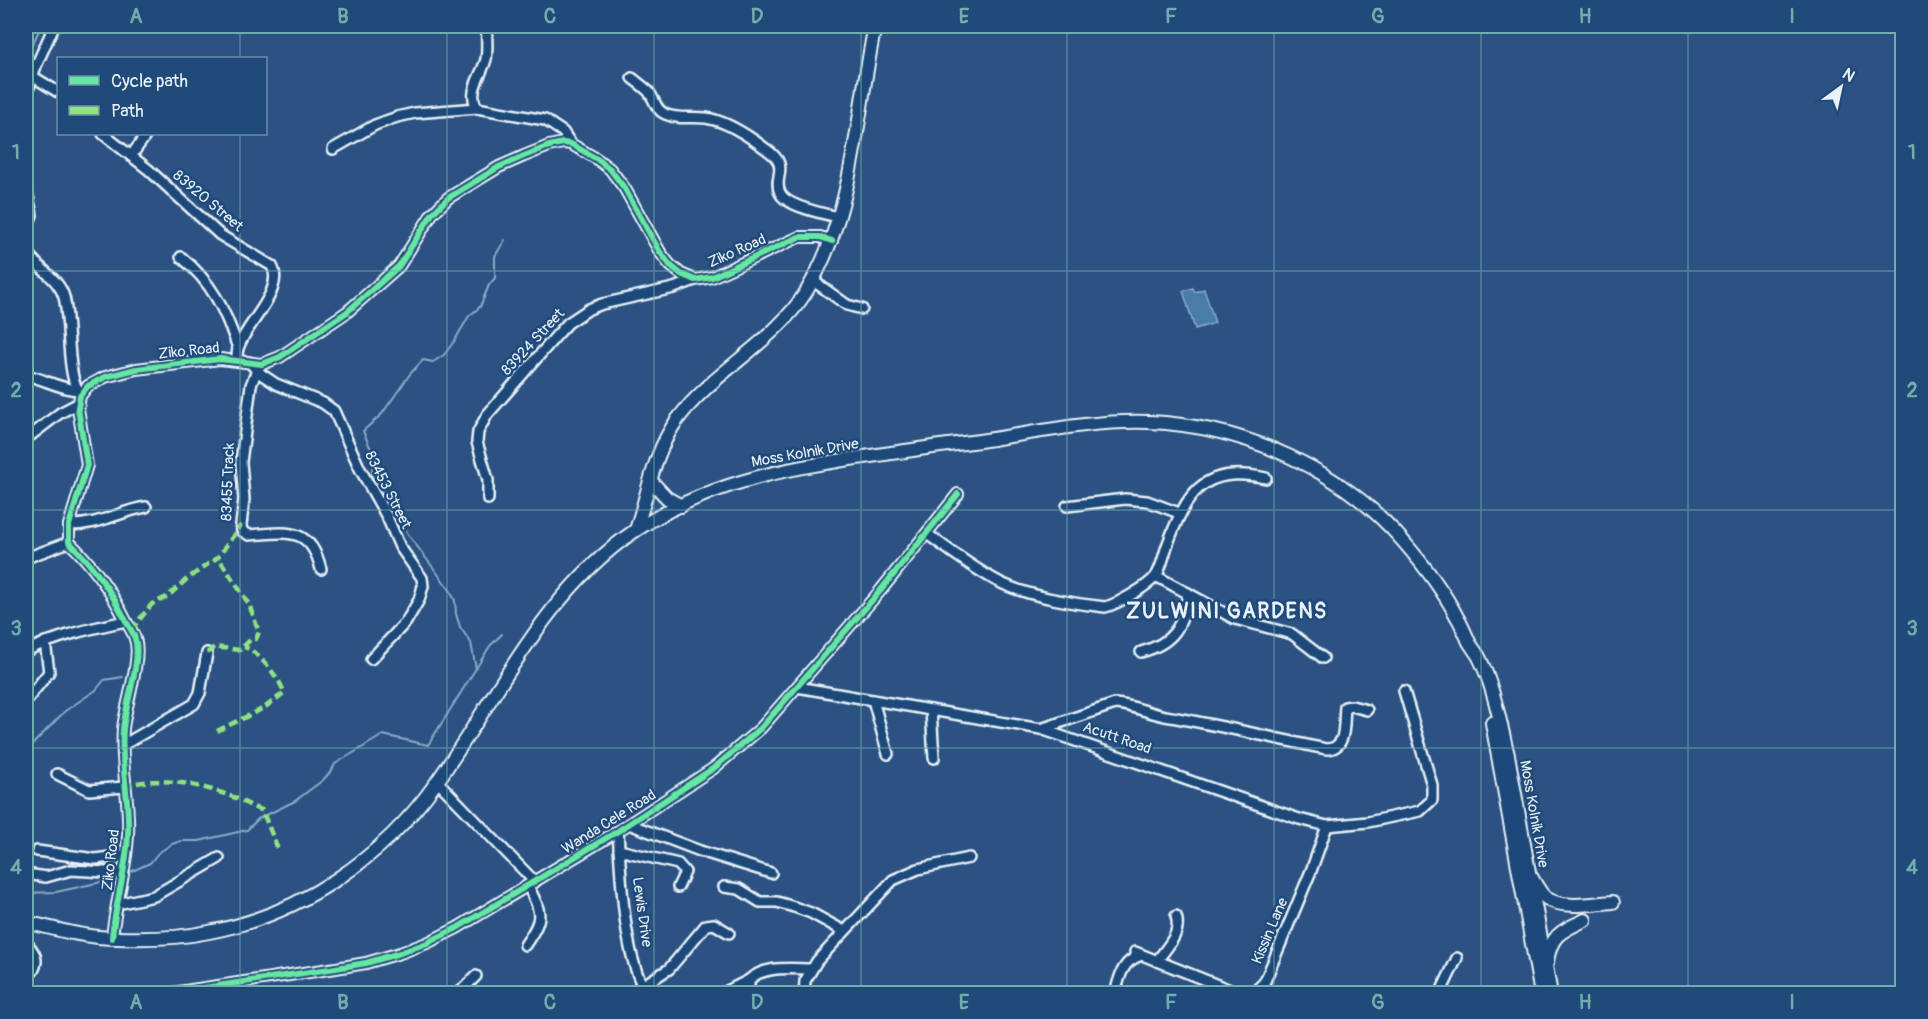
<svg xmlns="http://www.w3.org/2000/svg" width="1928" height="1019" font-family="Pangolin,sans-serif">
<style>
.water{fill:#4a7ca8;stroke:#89abc8;stroke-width:1.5}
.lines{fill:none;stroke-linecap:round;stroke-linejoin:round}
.stream{stroke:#89abc8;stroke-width:2}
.street-casing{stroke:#e8f1f8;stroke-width:14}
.secondary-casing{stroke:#e8f1f8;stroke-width:16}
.street{stroke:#1f4a7a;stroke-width:9}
.secondary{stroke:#1f4a7a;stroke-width:12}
.quiet{stroke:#91e382;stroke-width:4.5;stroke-dasharray:9 4.5;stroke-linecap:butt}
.cycleway-casing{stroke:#1f4a7a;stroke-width:10}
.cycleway{stroke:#66e7a1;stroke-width:6}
.grid{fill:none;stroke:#71adac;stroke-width:1.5;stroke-opacity:0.55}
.labels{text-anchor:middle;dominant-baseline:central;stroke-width:5;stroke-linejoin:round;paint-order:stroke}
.street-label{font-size:15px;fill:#e8f1f8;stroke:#1f4a7a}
.district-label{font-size:21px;font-weight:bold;letter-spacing:1.5px;fill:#e8f1f8;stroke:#1f4a7a}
.neatline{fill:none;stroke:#71adac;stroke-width:2}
.grid-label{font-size:20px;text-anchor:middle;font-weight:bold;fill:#71adac}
</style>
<rect width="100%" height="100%" fill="#2b5282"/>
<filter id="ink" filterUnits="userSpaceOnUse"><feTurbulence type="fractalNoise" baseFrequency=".0167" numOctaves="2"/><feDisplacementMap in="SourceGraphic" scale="12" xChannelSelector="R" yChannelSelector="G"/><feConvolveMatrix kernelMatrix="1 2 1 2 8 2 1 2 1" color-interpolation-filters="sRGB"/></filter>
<g filter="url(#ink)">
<path class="water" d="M1193,288L1195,292L1204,289L1215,323L1195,329L1183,291Z"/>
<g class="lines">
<g class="stream">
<path d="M26,58L41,26"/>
<path d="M476,669L471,643L460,627L456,614L455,601L450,590L410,537L372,475L373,454L363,431L382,414L410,374L423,360L433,362L444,355L455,340L469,316L480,307L489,285L495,278V256L505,240"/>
<path d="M26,751L65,711L96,690L104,680L123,677"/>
<path d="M130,872L150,863L158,853L172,844L181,841H199L247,830L258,819L295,801L323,780L332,770L335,764L383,735L428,745L490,646L502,634"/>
<path d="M26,893L56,892L115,879"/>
</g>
<g class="street-casing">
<g id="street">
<path d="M32,76L58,92"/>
<path d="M632,78C637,82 644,87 649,92C655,100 655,109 665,114C678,120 692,116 706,118C727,121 749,136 766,149C792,167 772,176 780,193C786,206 824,214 838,217"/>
<path d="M26,96L36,66L54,26"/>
<path d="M477,108C467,90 482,76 486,59C488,49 486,36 487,26"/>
<path d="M103,134L149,170L220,235L272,266C285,290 247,323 239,346C237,350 237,355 237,359"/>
<path d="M333,149L375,125L397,117L415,113L477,108L545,120L563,132L571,144"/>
<path d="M131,156L147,134"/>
<path d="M26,187L32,215L26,230"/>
<path d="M26,250C35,268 58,276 64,297C70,319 67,375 78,390L83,391"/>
<path d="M181,257C212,282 225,310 238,348"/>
<path d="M812,280L847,305L862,309"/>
<path d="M249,362L261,374L276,384L323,403L334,411L360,469L387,517L400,547L422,578L423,586L419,600L406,622L371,659"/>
<path d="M257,370L251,385L241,462L244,499L241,525L242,531L249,535C284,533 310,524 321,569"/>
<path d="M26,375C44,379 60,389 78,390"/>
<path d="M26,439L60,413L79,403"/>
<path d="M488,499V480L477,442L478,432L487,415L557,335L568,323L589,309L602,304L674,288L695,280"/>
<path d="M1067,506L1125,499L1147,501L1179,513"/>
<path d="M69,525C101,525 117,512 146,507"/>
<path d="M927,534C951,551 975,570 1001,583C1028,596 1074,604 1105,607C1118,604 1148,586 1156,576C1161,569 1164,555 1167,546C1187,492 1203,465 1266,478"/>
<path d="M26,558L69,542"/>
<path d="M1156,576L1235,619L1292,634L1323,658"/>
<path d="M26,651C57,636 92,628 126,621"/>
<path d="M1141,652C1174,643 1183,626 1188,593"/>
<path d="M797,687L1041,729L1299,819L1327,826L1368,822L1420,811L1432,800V785L1404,691"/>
<path d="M873,700L888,754"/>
<path d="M26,701L49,672L45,642"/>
<path d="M931,710L934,758"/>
<path d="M1041,729L1115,704C1133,705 1148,713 1165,716C1219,725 1272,738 1326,749C1348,749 1343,723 1345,707L1352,706L1367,710"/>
<path d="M123,745L194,704L200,693L207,653"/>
<path d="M57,774L89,790L124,787"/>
<path d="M437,781L535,882"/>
<path d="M629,824L700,851L771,873"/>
<path d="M618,831C621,875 623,957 647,994"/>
<path d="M619,850L678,864L685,872L678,887"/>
<path d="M37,851L95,859L126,855"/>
<path d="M33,875L46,877L71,870L123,873"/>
<path d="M724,887L739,889L760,902H777L794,907L811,913L844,931"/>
<path d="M117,904L154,896L219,858"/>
<path d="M112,938C115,903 127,869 128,834C130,800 120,765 123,729C125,707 142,658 135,639C134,634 130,628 127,623C112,592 94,566 69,542V525L87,465L78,408L80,396L88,386L105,377L136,369L220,359L262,364L280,357L347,312L399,266L432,214L448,198L499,167L524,156L549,146L563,143L571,144L597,159L610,169L625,189L660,252L670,265L681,274L695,280L712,277L799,237H820L832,241"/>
<path d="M26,942C34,952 40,959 33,971"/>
<path d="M525,945C543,918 543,915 528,886"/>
<path d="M1135,952L1235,992C1249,993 1257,992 1265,981L1311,871L1327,826"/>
<path d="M1157,961C1167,947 1182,933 1176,916"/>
<path d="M165,994L336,968L366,963L400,953L427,943L457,928L618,831L714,768L761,728L881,590L958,494"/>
<path d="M458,994L476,976"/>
<path d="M629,994L669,969L706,925L714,924L729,933"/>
<path d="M721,994L749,980"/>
<path d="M749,994V980C764,965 791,969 811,969"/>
<path d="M804,994L805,981L817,961L893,880L918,869L969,858"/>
<path d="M1115,994C1120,975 1122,961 1142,955"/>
<path d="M1440,994L1457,958"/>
</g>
</g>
<g class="secondary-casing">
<g id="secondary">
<path d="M651,481L667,498L681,506"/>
<path d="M636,530C648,493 654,452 677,420C713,371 773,344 806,292C855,212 856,115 875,26"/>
<path d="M1492,723L1541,994"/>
<path d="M1532,878C1536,885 1540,893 1546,898C1563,910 1594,903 1613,902"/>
<path d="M26,922C55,929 86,938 117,938C147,939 180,938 209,932C300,915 383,858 436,783C498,696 545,591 636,530C724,472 819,464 919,449C944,445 968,443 993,439C1044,431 1097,420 1149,422C1244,426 1341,469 1403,541C1423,564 1443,590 1457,617C1462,625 1465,633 1469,642C1472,647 1476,652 1479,657C1494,687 1500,723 1508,755L1551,994"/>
<path d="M1547,963C1550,935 1561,931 1585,920"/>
</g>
</g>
<use href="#street" class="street"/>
<use href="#secondary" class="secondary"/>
<g class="quiet">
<path d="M129,626L135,625L152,604L167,597L187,579L218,557L241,525"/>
<path d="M207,653L214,647L240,650L251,639H256L259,632L249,604L218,557"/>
<path d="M217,731L264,708L284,693C282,681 256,649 244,647"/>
<path d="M124,787C154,774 203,785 233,797C243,800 251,808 262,810L279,852"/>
</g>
<g class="cycleway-casing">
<g id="cycleway">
<path d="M112,938C115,903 127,869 128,834C130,800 120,765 123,729C125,707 142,658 135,639C134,634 130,628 127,623C112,592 94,566 69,542V525L87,465L78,408L80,396L88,386L105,377L136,369L220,359L262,364L280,357L347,312L399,266L432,214L448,198L499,167L524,156L549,146L563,143L571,144L597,159L610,169L625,189L660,252L670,265L681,274L695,280L712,277L799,237H820L832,241"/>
<path d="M165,994L336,968L366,963L400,953L427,943L457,928L618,831L714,768L761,728L881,590L958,494"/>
</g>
</g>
<use href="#cycleway" class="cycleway"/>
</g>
</g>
<path class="grid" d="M240,26V58M447,26V994M654,26V994M861,26V994M1067,26V994M1274,26V994M1481,26V994M1688,26V994M240,134V994M26,271H1902M26,510H1902M26,748H1902"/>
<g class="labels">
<g class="street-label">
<text transform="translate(208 201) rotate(40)">83920 Street</text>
<text transform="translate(737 251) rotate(-24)">Ziko Road</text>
<text transform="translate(533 342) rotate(-47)">83924 Street</text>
<text transform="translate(189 351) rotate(-6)">Ziko Road</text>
<text transform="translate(805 453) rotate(-10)">Moss Kolnik Drive</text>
<text transform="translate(228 482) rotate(-88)">83455 Track</text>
<text transform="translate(388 490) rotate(63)">83453 Street</text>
<text transform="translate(1117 738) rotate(19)">Acutt Road</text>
<text transform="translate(1534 814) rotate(80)">Moss Kolnik Drive</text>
<text transform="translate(609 822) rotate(-32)">Wanda Cele Road</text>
<text transform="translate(111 860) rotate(-83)">Ziko Road</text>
<text transform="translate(642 912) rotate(82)">Lewis Drive</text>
<text transform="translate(1270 931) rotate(-67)">Kissin Lane</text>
</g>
<g class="district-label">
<text x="1227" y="611">ZULWINI GARDENS</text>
</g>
</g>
<rect width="1928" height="1019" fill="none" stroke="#1f4a7a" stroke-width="66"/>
<rect x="57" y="57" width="210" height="78" fill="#1f4a7a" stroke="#6f8dac" stroke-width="1.5"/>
<rect x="69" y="76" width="30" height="9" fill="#66e7a1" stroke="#6f8dac" stroke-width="1.5"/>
<text x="111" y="87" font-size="18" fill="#e8f1f8">Cycle path</text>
<rect x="69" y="106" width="30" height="9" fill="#91e382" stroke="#6f8dac" stroke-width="1.5"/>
<text x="111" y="117" font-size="18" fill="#e8f1f8">Path</text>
<g transform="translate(1841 87) rotate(33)" stroke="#1f4a7a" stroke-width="4.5" paint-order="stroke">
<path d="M0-4.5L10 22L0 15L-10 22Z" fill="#e8f1f8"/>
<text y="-9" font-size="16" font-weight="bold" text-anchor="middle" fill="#e8f1f8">N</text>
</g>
<rect x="33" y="33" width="1862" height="953" class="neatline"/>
<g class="grid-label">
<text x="136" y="23">A</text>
<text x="343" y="23">B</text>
<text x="550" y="23">C</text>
<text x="757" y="23">D</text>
<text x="964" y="23">E</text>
<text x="1171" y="23">F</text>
<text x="1378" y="23">G</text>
<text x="1585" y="23">H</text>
<text x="1792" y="23">I</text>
<text x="16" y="159">1</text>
<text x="1912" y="159">1</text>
<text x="16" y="397">2</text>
<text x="1912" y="397">2</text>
<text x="16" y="635">3</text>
<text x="1912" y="635">3</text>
<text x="16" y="874">4</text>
<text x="1912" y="874">4</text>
<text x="136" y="1009">A</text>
<text x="343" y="1009">B</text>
<text x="550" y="1009">C</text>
<text x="757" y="1009">D</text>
<text x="964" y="1009">E</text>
<text x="1171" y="1009">F</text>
<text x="1378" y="1009">G</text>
<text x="1585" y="1009">H</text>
<text x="1792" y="1009">I</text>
</g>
</svg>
